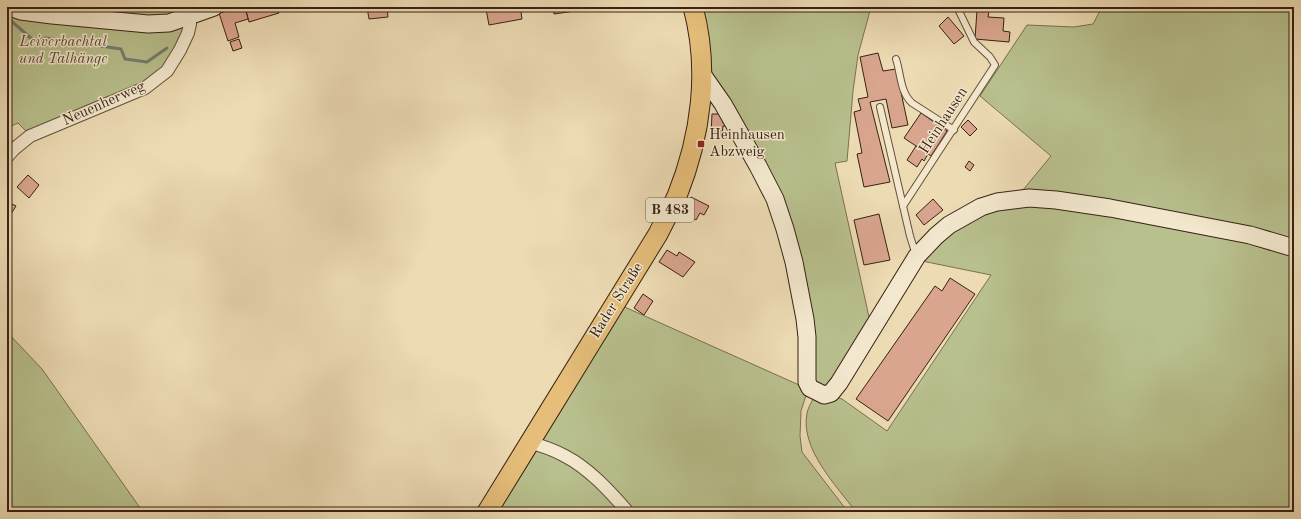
<svg xmlns="http://www.w3.org/2000/svg" width="1301" height="519" font-family="'Old Standard TT',serif">
<style>
.green{fill:#b8c08d;stroke:#787150}
.lines{fill:none;stroke-linecap:round;stroke-linejoin:round}
.stream{stroke:#737d74;stroke-width:3}
.building{fill:#d9a58e;stroke:#372213}
.lane-casing{stroke:#64503b;stroke-width:8}
.street-casing{stroke:#64503b;stroke-width:14}
.secondary-casing{stroke:#372213;stroke-width:19}
.primary-casing{stroke:#372213;stroke-width:21}
.lane{stroke:#f3e8ce;stroke-width:6}
.street{stroke:#f3e8ce;stroke-width:12}
.secondary{stroke:#f3e8ce;stroke-width:17}
.primary{stroke:#e6be7a;stroke-width:19}
.poi-dot{fill:#8f2418;stroke:#f3e8ce;stroke-width:1.5}
.labels{text-anchor:middle;dominant-baseline:central;stroke-width:3;stroke-linejoin:round;paint-order:stroke}
.shield{fill:#f3e8ce;stroke:#6f5d4b;stroke-width:1}
.shield-label{font-size:14px;font-weight:bold;fill:#372213}
.park-label{font-size:15px;font-style:italic;fill:#574a32;stroke:#f3e8ce}
.street-label{font-size:15px;fill:#372213;stroke:#f3e8ce}
.poi-label{font-size:15px;fill:#372213;stroke:#f3e8ce;text-anchor:start}
</style>
<rect width="100%" height="100%" fill="#eddbb4"/>
<filter id="stains"><feTurbulence type="fractalNoise" baseFrequency=".005" numOctaves="4"/><feColorMatrix values="0 0 0 0 .2 0 0 0 0 .09 0 0 0 0 .02 0 0 0 .5 -.17"/></filter>
<radialGradient id="worn" r=".72"><stop offset=".6" stop-color="#630" stop-opacity="0"/><stop offset="1" stop-color="#630" stop-opacity=".3"/></radialGradient>
<g class="green">
<path d="M57,7H187L188,9L169,15L148,19Z"/>
<path d="M694,7H871L858,55L853,91L847,161L835,163L871,326L838,382L816,390L787,228L703,71Z"/>
<path d="M1102,7H1294V245L1018,196L1051,156L980,96L1027,25L1074,27L1093,24Z"/>
<path d="M7,11L181,24L184,28L175,55L144,88L29,134L18,123L7,128Z"/>
<path d="M1029,200L1294,252V512H856C836,485 800,449 807,413C808,408 811,403 813,399L832,396L842,399L887,431L991,275L922,261L966,217Z"/>
<path d="M618,304L808,389L801,411L800,436L802,452L848,512H490Z"/>
<path d="M7,332L42,369L143,512H7Z"/>
</g>
<g class="lines">
<path class="stream" d="M7,19H9L33,40L46,38L121,49L125,59L147,62L167,48"/>
</g>
<g class="building">
<path d="M245,7H277L279,13L249,22Z"/>
<path d="M245,7L248,19L235,23L239,37L228,41L219,13Z"/>
<path d="M367,7H387L388,17L369,19Z"/>
<path d="M493,7H523L524,11L521,12L522,19L489,25L486,9Z"/>
<path d="M553,7H574L575,11L554,14Z"/>
<path d="M977,10L989,11L988,17L1004,18L1003,31L1010,32L1009,42L975,39Z"/>
<path d="M948,17L964,36L954,44L939,26Z"/>
<path d="M239,39L242,48L233,51L230,42Z"/>
<path d="M878,53L883,71L896,69L908,125L892,128L886,99L870,102L890,182L864,187L857,154L862,153L854,112L861,110L858,99L868,97L860,57Z"/>
<path d="M921,113L947,131L931,156L904,138Z"/>
<path d="M712,114H723V123H726V126H723L722,134H711Z"/>
<path d="M968,120L977,129L970,136L961,127Z"/>
<path d="M916,146L928,154L924,161L922,159L917,167L907,160Z"/>
<path d="M969,161L974,165L970,171L965,167Z"/>
<path d="M28,175L39,185L29,198L17,187Z"/>
<path d="M691,197L709,206L704,215L700,213L696,220L683,214Z"/>
<path d="M933,199L943,210L924,225L916,215Z"/>
<path d="M8,202L16,206L11,214L7,212Z"/>
<path d="M879,214L890,260L864,265L854,220Z"/>
<path d="M667,250L677,256L679,252L695,262L683,277L659,262Z"/>
<path d="M950,278L975,294L888,421L856,399L935,286L942,291Z"/>
<path d="M643,294L653,301L644,315L634,308Z"/>
</g>
<g class="lines">
<g class="lane-casing">
<g id="lane">
<path d="M896,59C901,74 900,92 912,103L954,130"/>
<path d="M880,107L903,206"/>
<path d="M916,255L910,236L903,206L995,65L990,57L974,42L957,7"/>
</g>
</g>
<g class="street-casing">
<g id="street">
<path d="M7,157L14,149L30,136L145,88L167,71L180,50L188,33L190,24L188,17"/>
<path d="M531,443C543,446 554,450 565,456C590,469 610,492 628,512"/>
</g>
</g>
<g class="secondary-casing">
<g id="secondary">
<path d="M10,7L21,11L52,15L148,24L169,23L214,7"/>
<path d="M702,74L723,104L758,166L775,199L785,229L794,262L805,319L807,337V382L810,388L824,395L831,393L839,383L917,256L936,236L949,225L981,207L997,202L1029,198L1056,200L1110,208L1250,235L1294,248"/>
</g>
</g>
<g class="primary-casing">
<path id="primary" d="M487,512L658,234C664,222 671,209 677,196C701,136 710,70 693,7"/>
</g>
<use href="#lane" class="lane"/>
<use href="#street" class="street"/>
<use href="#secondary" class="secondary"/>
<use href="#primary" class="primary"/>
</g>
<rect class="poi-dot" x="697" y="140" width="8" height="8" rx="2"/>
<g class="labels">
<rect class="shield" x="646" y="198" width="48" height="24" rx="3"/>
<g class="shield-label">
<text x="670" y="210">B 483</text>
</g>
<g class="park-label">
<text x="63" y="42">Leiverbachtal<tspan x="63" dy="17">und Talhänge</tspan></text>
</g>
<g class="street-label">
<text transform="translate(104 104) rotate(-24)">Neuenherweg</text>
<text transform="translate(944 121) rotate(-57)">Heinhausen</text>
<text transform="translate(617 301) rotate(-58)">Rader Straße</text>
</g>
<g class="poi-label">
<text x="709" y="135">Heinhausen<tspan x="709" dy="17">Abzweig</tspan></text>
</g>
</g>
<rect width="1301" height="519" fill="none" stroke="#eddbb4" stroke-width="24"/>
<rect x="8" y="8" width="1285" height="503" fill="none" stroke="#372213" stroke-width="2"/>
<rect x="12" y="12" width="1277" height="495" fill="none" stroke="#372213"/>
<rect width="100%" height="100%" filter="url(#stains)"/>
<rect width="100%" height="100%" fill="url(#worn)"/>
</svg>
